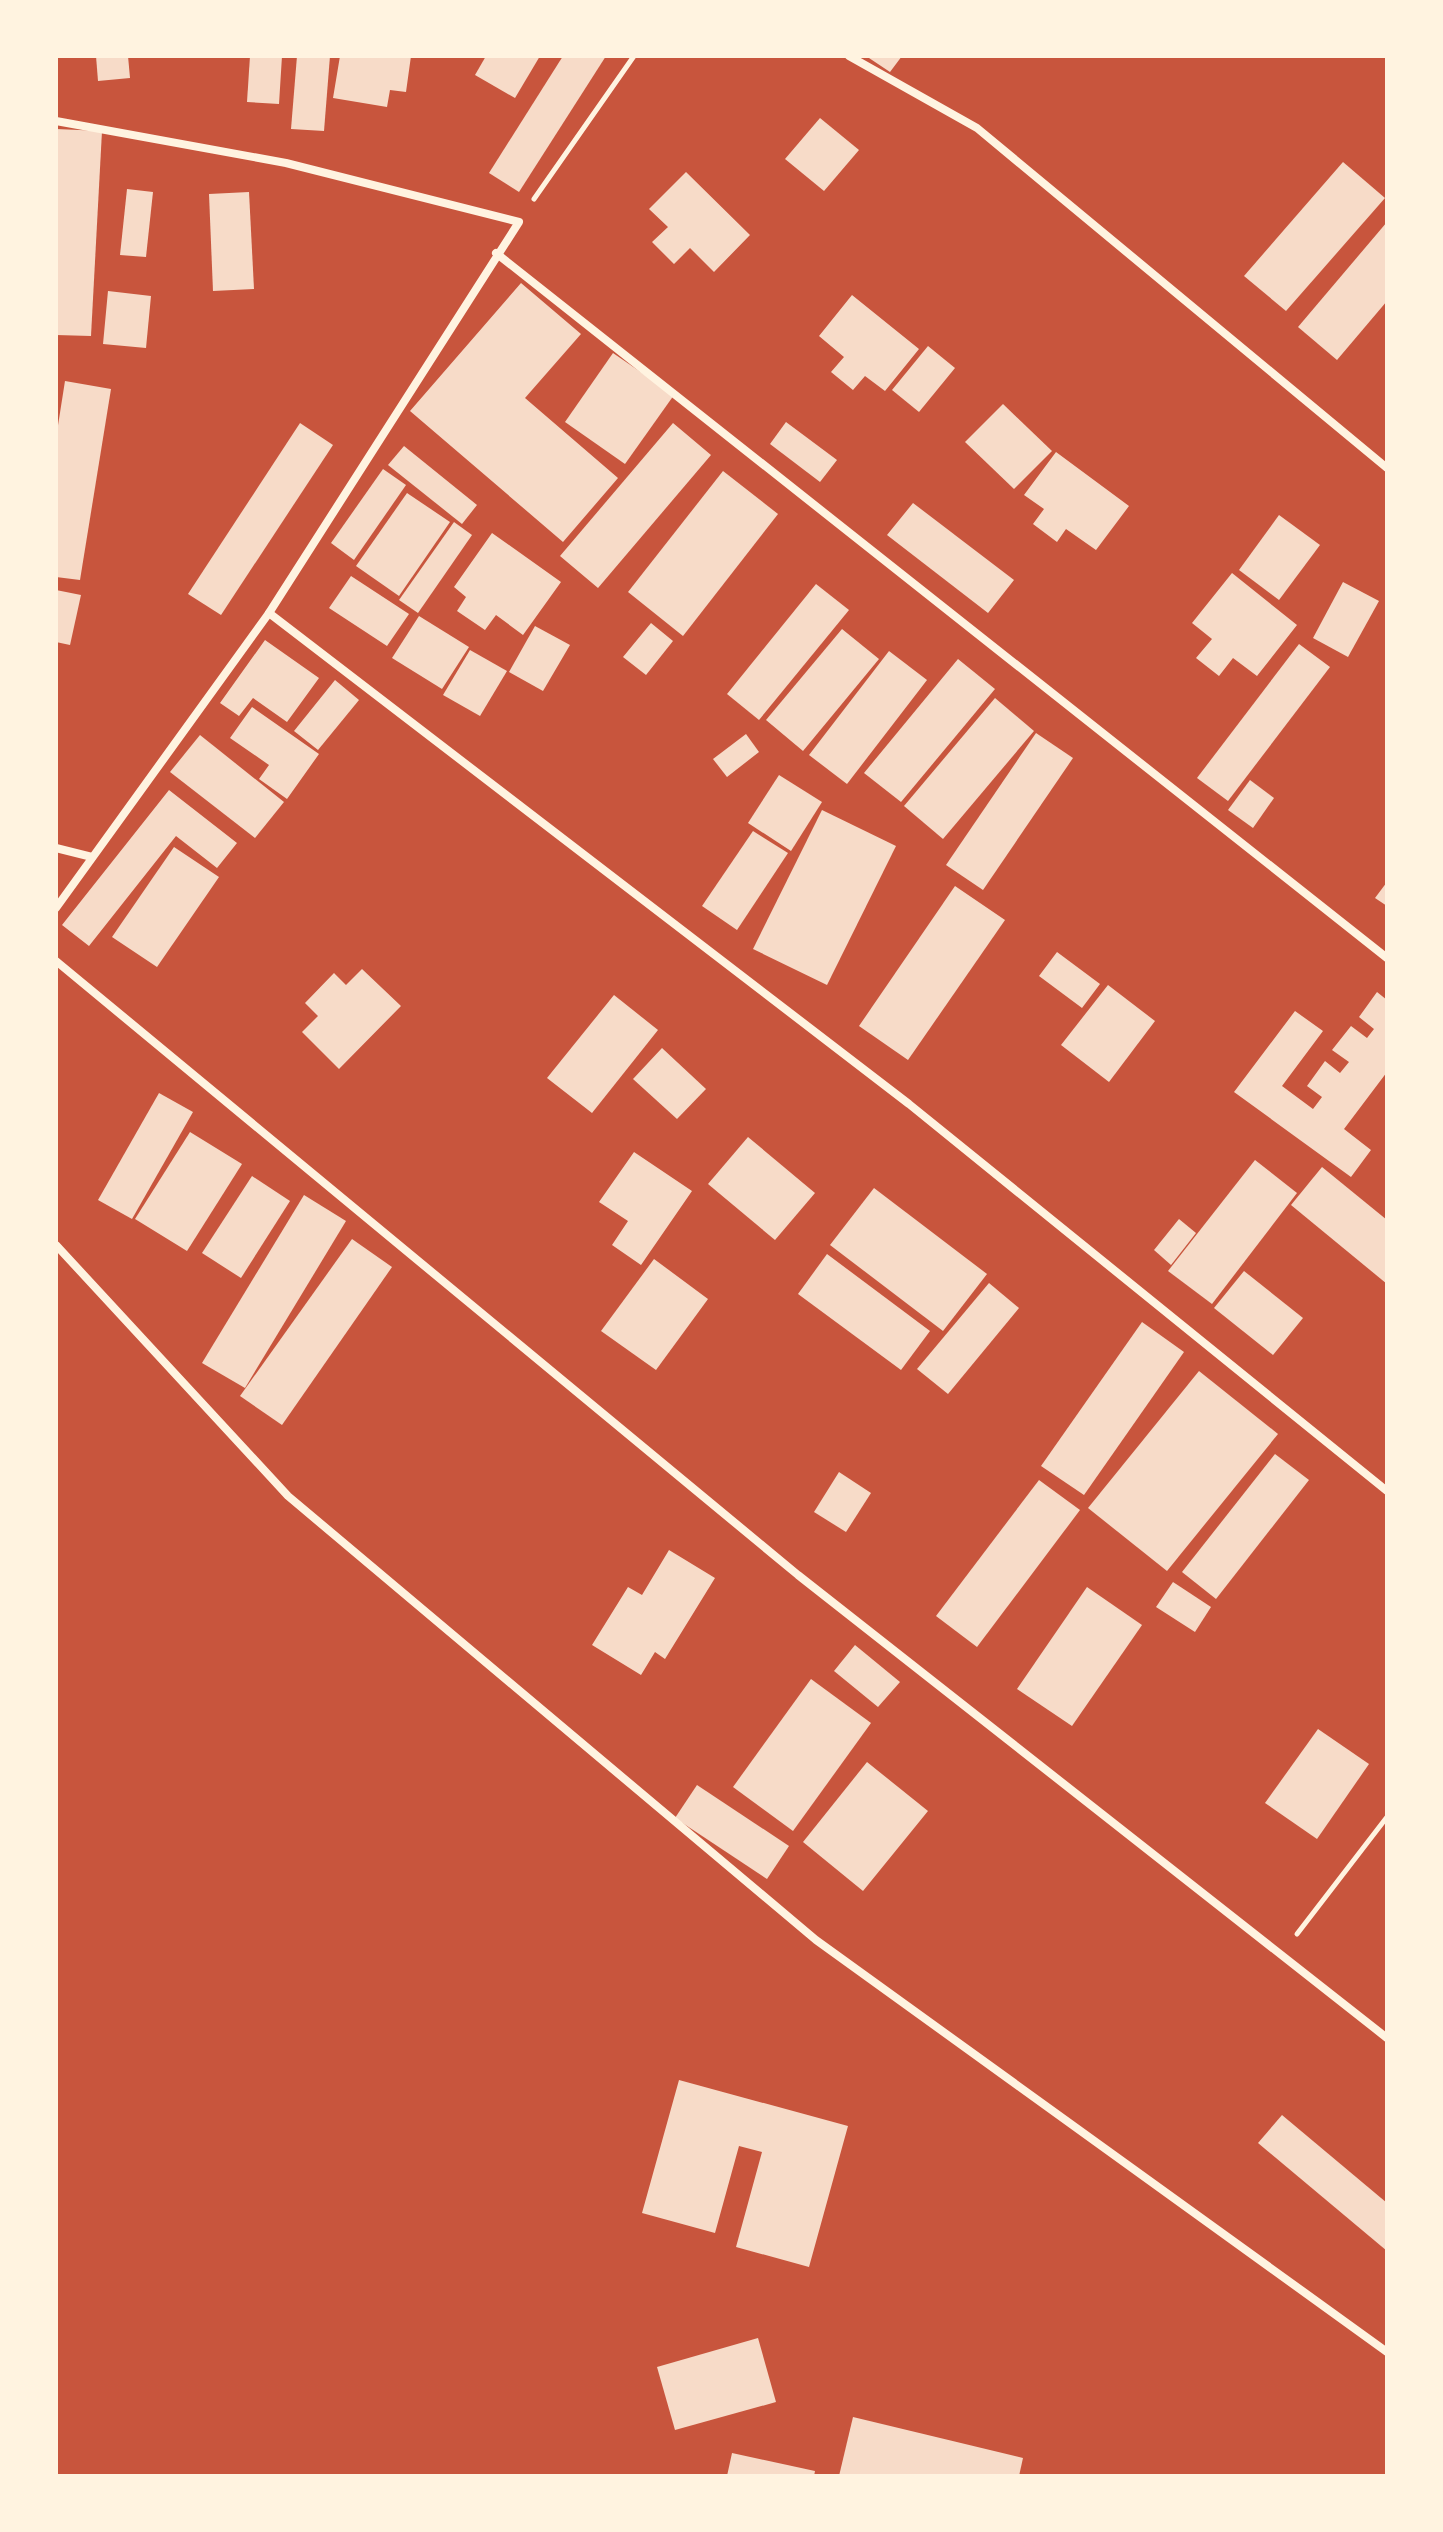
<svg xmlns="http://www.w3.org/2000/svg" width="1443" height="2532" font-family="Barlow,sans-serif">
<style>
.building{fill:#f7dbc8}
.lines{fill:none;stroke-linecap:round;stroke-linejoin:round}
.path{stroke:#fff3e0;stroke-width:5}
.minor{stroke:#fff3e0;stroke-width:8}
</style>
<rect width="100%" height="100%" fill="#c8553d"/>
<g class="building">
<path d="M96,56H128L130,78L98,81Z"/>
<path d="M250,56H282L279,104L247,102Z"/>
<path d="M297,56H330L324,131L291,129Z"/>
<path d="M340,56H411L406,92L390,90L387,107L333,98Z"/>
<path d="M486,56H540L515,98L475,75Z"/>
<path d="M563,56H606L519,192L489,173Z"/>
<path d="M866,56H902L890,72Z"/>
<path d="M820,118L859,150L824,191L785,159Z"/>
<path d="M56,129L102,131L91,336L56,335Z"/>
<path d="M1343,162L1385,198L1286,311L1244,276Z"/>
<path d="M686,172L750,235L714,272L690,248L674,264L652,242L668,227L649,209Z"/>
<path d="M127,189L153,192L146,257L120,255Z"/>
<path d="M249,192L254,289L213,291L209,194Z"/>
<path d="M1387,222V301L1337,360L1298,327Z"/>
<path d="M521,283L581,334L525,398L618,478L563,542L410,411Z"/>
<path d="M108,291L151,296L146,348L103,344Z"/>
<path d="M852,295L919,349L885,391L865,376L853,390L831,372L844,357L819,336Z"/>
<path d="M928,346L955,368L919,412L892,390Z"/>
<path d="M613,353L674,395L625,464L565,422Z"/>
<path d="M65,381L111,389L80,580L56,577V438Z"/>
<path d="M1003,404L1052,451L1014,489L965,442Z"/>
<path d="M786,422L837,460L820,482L770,444Z"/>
<path d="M300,423L333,445L221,615L188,594Z"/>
<path d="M673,423L711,455L598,588L560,556Z"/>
<path d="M404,446L477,505L462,524L388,465Z"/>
<path d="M1056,452L1129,506L1096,550L1066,529L1057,542L1033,524L1044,509L1024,495Z"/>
<path d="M383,469L406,485L354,560L331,543Z"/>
<path d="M723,471L778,514L683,636L628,592Z"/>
<path d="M407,493L450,522L399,596L356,566Z"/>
<path d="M913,503L1014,580L988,613L887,535Z"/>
<path d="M1279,515L1320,545L1279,600L1239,570Z"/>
<path d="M454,522L472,535L418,613L399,600Z"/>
<path d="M492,533L561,582L523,635L496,615L485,630L457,611L466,597L454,587Z"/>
<path d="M1232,573L1297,625L1257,676L1233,658L1219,676L1196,658L1212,639L1192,623Z"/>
<path d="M351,576L409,614L387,646L329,608Z"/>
<path d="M1343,582L1379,601L1348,657L1313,638Z"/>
<path d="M816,584L849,610L759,720L727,694Z"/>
<path d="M56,590L81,595L70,645L56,642Z"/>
<path d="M419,616L469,647L442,689L392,658Z"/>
<path d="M651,623L673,641L646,675L623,657Z"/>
<path d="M535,626L570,645L543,691L509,672Z"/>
<path d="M842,629L879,659L803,751L766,720Z"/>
<path d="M265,640L319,678L287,722L253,698L239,716L220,703Z"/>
<path d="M1299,644L1330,667L1228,801L1197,778Z"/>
<path d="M470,650L507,671L480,716L443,695Z"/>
<path d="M889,651L927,680L847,784L809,755Z"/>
<path d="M958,659L995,689L901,802L864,773Z"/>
<path d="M335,680L359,700L318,750L294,731Z"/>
<path d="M995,698L1034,731L943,839L904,806Z"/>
<path d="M252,707L319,754L287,799L259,779L269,765L230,738Z"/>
<path d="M1036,733L1073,758L983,890L946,865Z"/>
<path d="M746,734L759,752L727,777L713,759Z"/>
<path d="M200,735L284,802L255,838L170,772Z"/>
<path d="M779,775L822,802L791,851L748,823Z"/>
<path d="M1250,780L1274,798L1253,828L1228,810Z"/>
<path d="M169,790L237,843L217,868L176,836L89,946L62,925Z"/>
<path d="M822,810L896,846L827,985L753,949Z"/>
<path d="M753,831L788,853L737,930L702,906Z"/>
<path d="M174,847L219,877L157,967L112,937Z"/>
<path d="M1387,882V906L1375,898Z"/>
<path d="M955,886L1005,920L908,1060L859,1026Z"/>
<path d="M1057,952L1100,984L1082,1008L1039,976Z"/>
<path d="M362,969L401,1006L339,1069L302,1032L318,1016L305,1003L334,973L346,985Z"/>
<path d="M1108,985L1155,1021L1109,1082L1061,1045Z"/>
<path d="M1377,992L1387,1000V1072L1344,1129L1371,1150L1351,1177L1234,1092L1295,1011L1323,1031L1282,1086L1313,1109L1322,1097L1307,1086L1325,1061L1340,1073L1349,1062L1332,1050L1351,1026L1367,1038L1374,1029L1359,1017Z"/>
<path d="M614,995L658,1030L592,1113L547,1078Z"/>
<path d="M662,1048L706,1089L677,1119L633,1079Z"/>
<path d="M159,1093L193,1112L132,1219L98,1200Z"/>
<path d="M190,1132L242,1164L187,1251L135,1219Z"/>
<path d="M748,1137L815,1193L775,1240L708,1184Z"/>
<path d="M634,1152L692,1191L641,1265L612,1245L628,1221L599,1202Z"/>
<path d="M1255,1160L1297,1193L1212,1304L1168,1271Z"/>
<path d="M1322,1167L1387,1220V1284L1291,1205Z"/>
<path d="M252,1176L290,1201L241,1278L202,1253Z"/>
<path d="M874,1188L987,1274L943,1331L830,1245Z"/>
<path d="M304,1195L346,1221L245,1388L202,1363Z"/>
<path d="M1179,1219L1196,1233L1171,1265L1154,1250Z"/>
<path d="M352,1239L392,1267L282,1425L240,1396Z"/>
<path d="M827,1254L930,1331L901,1370L798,1294Z"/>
<path d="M654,1259L708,1299L656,1370L601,1331Z"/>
<path d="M1244,1271L1303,1318L1273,1355L1214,1308Z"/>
<path d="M989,1283L1019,1308L948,1394L917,1369Z"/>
<path d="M1142,1322L1184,1352L1084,1495L1041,1466Z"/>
<path d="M1199,1371L1278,1434L1167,1571L1088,1508Z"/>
<path d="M1275,1454L1309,1480L1216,1599L1182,1572Z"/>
<path d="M839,1472L871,1493L846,1532L814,1512Z"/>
<path d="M1039,1480L1080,1510L977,1647L936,1616Z"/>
<path d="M669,1550L715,1578L665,1659L655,1652L641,1675L592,1645L628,1587L642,1595Z"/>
<path d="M1173,1582L1211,1607L1195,1632L1156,1607Z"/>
<path d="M1087,1587L1142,1625L1072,1726L1017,1689Z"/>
<path d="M855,1645L900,1682L878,1707L834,1671Z"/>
<path d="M811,1679L871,1723L793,1831L733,1787Z"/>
<path d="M1318,1729L1369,1764L1317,1839L1265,1803Z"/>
<path d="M867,1762L928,1811L863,1891L803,1842Z"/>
<path d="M697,1785L789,1846L767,1879L675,1818Z"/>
<path d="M679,2080L848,2126L809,2267L736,2247L762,2152L739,2146L715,2233L642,2213Z"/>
<path d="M1282,2115L1387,2203V2251L1258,2143Z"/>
<path d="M758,2338L776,2402L675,2430L657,2367Z"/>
<path d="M853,2417L1023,2458L1019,2476H839Z"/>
<path d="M732,2453L815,2471L814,2476H727Z"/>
</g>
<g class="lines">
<g class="path">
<path d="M534,199L634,56"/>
<path d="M1297,1934L1387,1817"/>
</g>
<g class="minor">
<path d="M849,56L977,128L1387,468"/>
<path d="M56,121L286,163L519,222L269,613L56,908"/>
<path d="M496,253L1387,958"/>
<path d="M269,613L909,1104L1387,1491"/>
<path d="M56,848L92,857"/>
<path d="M56,961L798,1575L1387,2038"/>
<path d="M56,1245L288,1496L816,1940L1387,2352"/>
</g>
</g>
<rect width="1443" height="2532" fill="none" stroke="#fff3e0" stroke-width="116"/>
</svg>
